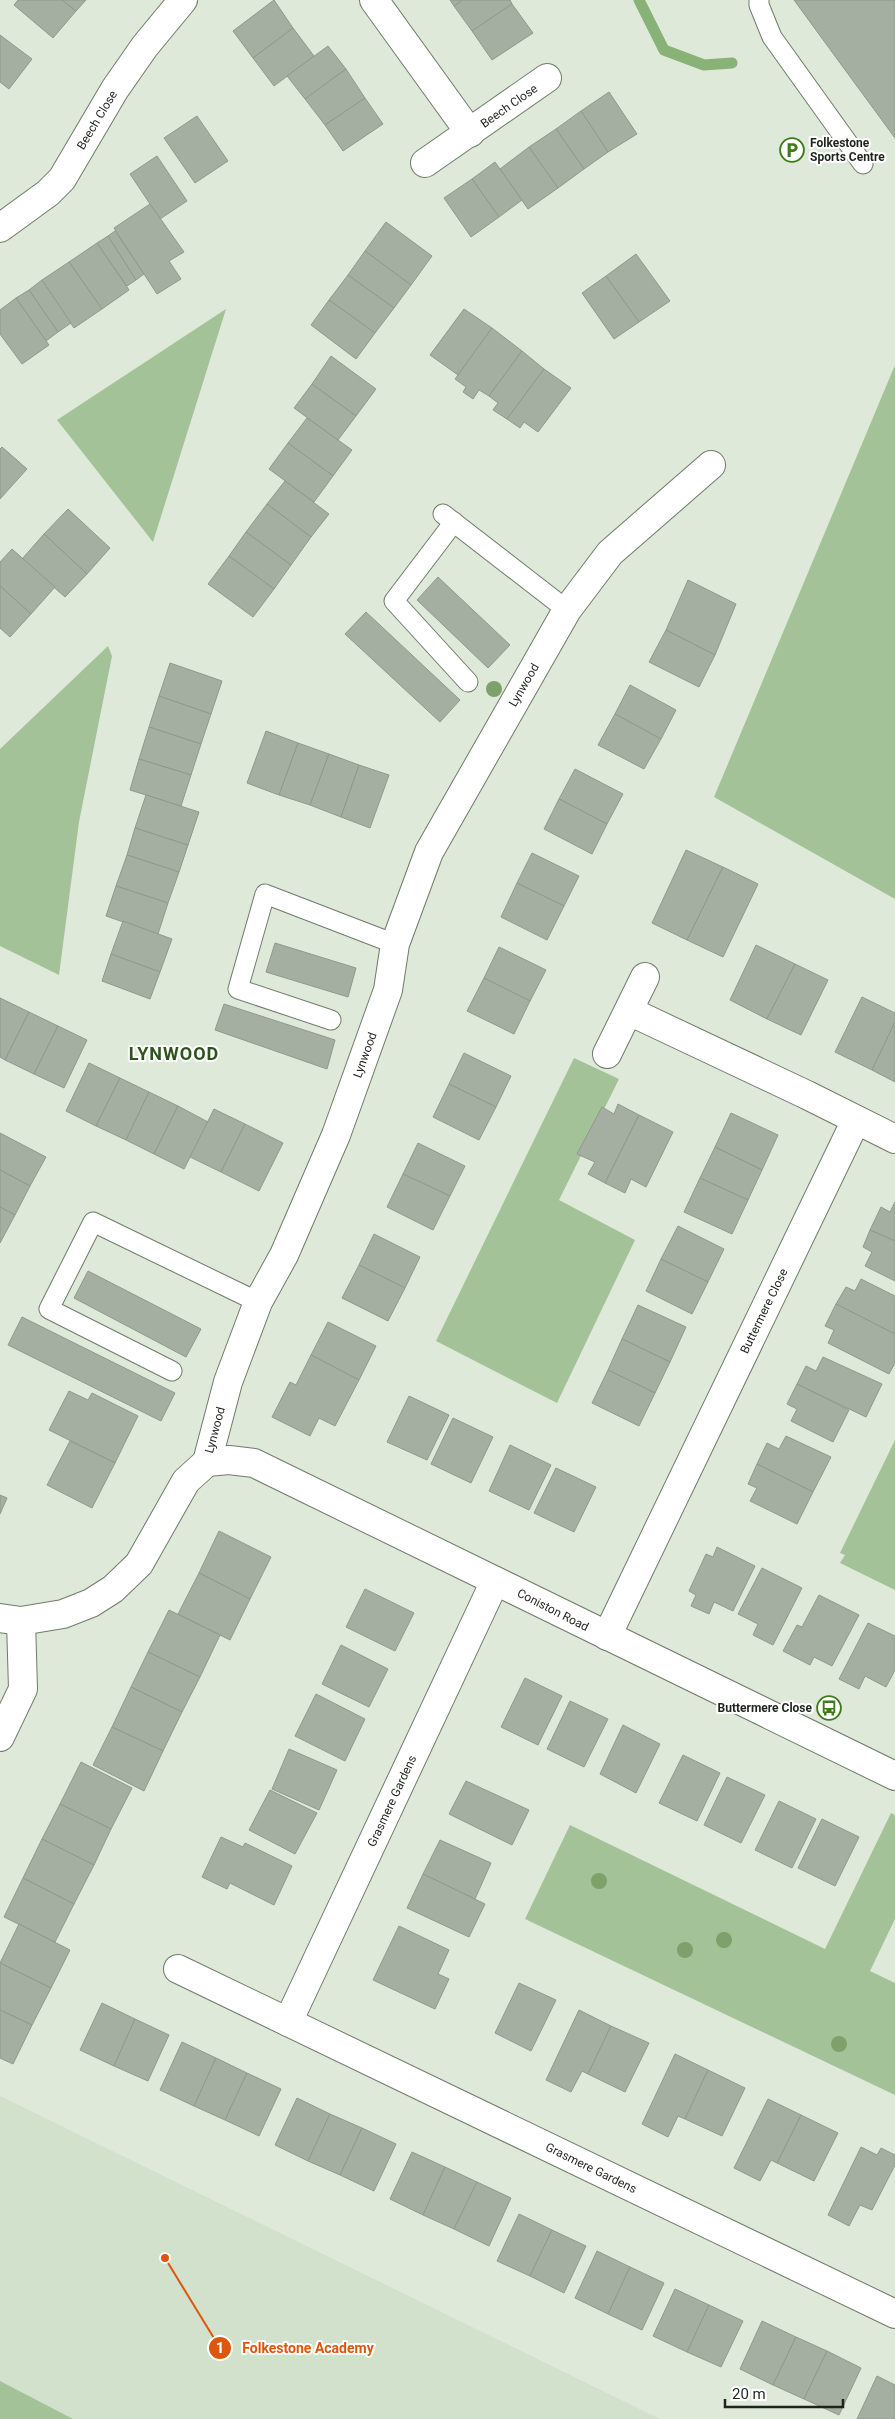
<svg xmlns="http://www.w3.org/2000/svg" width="895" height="2419" font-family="Roboto,sans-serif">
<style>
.built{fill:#d1e1cb}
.green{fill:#a4c298}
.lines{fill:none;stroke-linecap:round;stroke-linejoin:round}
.stream{stroke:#88b276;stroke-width:11}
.building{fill:#a5afa1;stroke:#8f998c}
.service-casing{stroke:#707a6c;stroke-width:21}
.minor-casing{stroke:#707a6c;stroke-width:30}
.service{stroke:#fff;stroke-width:19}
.minor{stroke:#fff;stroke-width:28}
.tree{fill:#7ea06b}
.labels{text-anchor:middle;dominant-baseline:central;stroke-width:4;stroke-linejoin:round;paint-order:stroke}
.street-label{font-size:12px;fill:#1f231e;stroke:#fff}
.poi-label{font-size:12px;font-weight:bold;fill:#1f231e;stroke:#fff;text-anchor:start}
.district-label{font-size:18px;font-weight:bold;letter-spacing:1px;fill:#2d5519;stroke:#fff}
.leader{fill:none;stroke:#de560d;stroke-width:2}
.callout-dot{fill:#de560d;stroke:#fff;stroke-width:2}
.mark-label{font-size:15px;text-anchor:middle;font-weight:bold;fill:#fff}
.callout-label{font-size:14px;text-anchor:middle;font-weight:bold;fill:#de560d;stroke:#fff;stroke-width:4;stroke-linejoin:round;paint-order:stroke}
</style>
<rect width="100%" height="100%" fill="#dee9da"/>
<path class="built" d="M0,2096L660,2419H0Z"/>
<g class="green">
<path d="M226,309L153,542L57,420Z"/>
<path d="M895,365V899L714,797Z"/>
<path d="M108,646L112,656L79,822L59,975L0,946V749Z"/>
<path d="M574,1058L619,1079L559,1200L635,1240L557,1403L436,1341Z"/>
<path d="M895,1440V1590L840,1563L845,1555L840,1553Z"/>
<path d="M891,1813L895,1815V1919L870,1971L895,1983V2095L525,1919L570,1825L825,1949Z"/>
<path d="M0,2381L73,2419H0Z"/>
</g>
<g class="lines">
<path class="stream" d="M639,0L664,50L704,65L732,63"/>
</g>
<g class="building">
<path d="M18,0H62L76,11L53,38L14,5Z"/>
<path d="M62,0H86L76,11Z"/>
<path d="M274,0L293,28L253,58L233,31Z"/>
<path d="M450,0H463L454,6Z"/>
<path d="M463,0H510L512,4L472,31L454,6Z"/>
<path d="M794,0H895V138L851,78Z"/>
<path d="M512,4L533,33L492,60L472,31Z"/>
<path d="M293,28L314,56L274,86L253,58Z"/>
<path d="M0,35L32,59L9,89L0,82Z"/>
<path d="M328,46L346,69L305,99L287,76Z"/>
<path d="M346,69L365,98L325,125L305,99Z"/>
<path d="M609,92L637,134L608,152L581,111Z"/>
<path d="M365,98L383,124L343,151L325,125Z"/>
<path d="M581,111L608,152L584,169L556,129Z"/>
<path d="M197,116L228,161L195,183L164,138Z"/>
<path d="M556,129L584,169L558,188L529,147Z"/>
<path d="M529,147L558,188L528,209L500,169Z"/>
<path d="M157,156L187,201L160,219L130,174Z"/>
<path d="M495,162L522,200L499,217L472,179Z"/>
<path d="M472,179L499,217L471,237L444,198Z"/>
<path d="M150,204L184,252L169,261L181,279L157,294L114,228Z"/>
<path d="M386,222L432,256L411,285L365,251Z"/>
<path d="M115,231L144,274L136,280L108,236Z"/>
<path d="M108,236L136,280L127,286L97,243Z"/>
<path d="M97,243L129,290L102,309L69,262Z"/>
<path d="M365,251L411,285L394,308L348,275Z"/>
<path d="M636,254L670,301L639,322L606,276Z"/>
<path d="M69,262L102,309L74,328L42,280Z"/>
<path d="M348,275L394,308L375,333L329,300Z"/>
<path d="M606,276L639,322L614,339L582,293Z"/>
<path d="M42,280L71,323L58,332L29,290Z"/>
<path d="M29,290L58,332L46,341L16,298Z"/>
<path d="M16,298L49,345L22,364L0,334V310Z"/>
<path d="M329,300L375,333L356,359L311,325Z"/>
<path d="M464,309L492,328L458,375L430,355Z"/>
<path d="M492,328L522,351L489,396L479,390L473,399L463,392L466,387L455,379Z"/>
<path d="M522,351L544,369L507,419L493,410L498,403L489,396Z"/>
<path d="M331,356L376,389L356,416L312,384Z"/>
<path d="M544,369L571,388L538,432L524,422L520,428L507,419Z"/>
<path d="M312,384L356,416L338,440L294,408Z"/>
<path d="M307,418L352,450L333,476L288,443Z"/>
<path d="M288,443L333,476L314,502L269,469Z"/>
<path d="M2,447L27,469L0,499V449Z"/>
<path d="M285,481L329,514L311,537L267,504Z"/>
<path d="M267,504L311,537L291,565L246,532Z"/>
<path d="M68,509L110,548L87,574L44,534Z"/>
<path d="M246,532L291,565L274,589L229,556Z"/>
<path d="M44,534L87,574L65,597L22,559Z"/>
<path d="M12,549L55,587L31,614L0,586V562Z"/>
<path d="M229,556L274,589L253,617L208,584Z"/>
<path d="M438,577L510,645L488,668L417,600Z"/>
<path d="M688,580L736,604L715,655L666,630Z"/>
<path d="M0,586L31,614L10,637L0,628Z"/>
<path d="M366,612L460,700L440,722L345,634Z"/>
<path d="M666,630L715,655L699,687L649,662Z"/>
<path d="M170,663L222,681L211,714L159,696Z"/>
<path d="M630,685L676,710L661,739L615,714Z"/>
<path d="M159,696L211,714L201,744L149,727Z"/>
<path d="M615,714L661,739L644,769L598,745Z"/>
<path d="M149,727L201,744L191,775L139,759Z"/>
<path d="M266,731L298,743L279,795L247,783Z"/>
<path d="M298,743L329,754L310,805L279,795Z"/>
<path d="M329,754L359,765L341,817L310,805Z"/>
<path d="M139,759L191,775L181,806L130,790Z"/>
<path d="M359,765L389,775L370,828L341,817Z"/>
<path d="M575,769L623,794L607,824L559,799Z"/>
<path d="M146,795L199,812L188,845L135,828Z"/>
<path d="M559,799L607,824L592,854L544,829Z"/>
<path d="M135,828L188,845L179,872L127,855Z"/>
<path d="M686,850L723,867L687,940L652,923Z"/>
<path d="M532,853L579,876L564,906L517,883Z"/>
<path d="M127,855L179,872L168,903L116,886Z"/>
<path d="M723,867L758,884L723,957L687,940Z"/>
<path d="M517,883L564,906L547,940L501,917Z"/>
<path d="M116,886L168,903L158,934L106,916Z"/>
<path d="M123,921L172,939L160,972L111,954Z"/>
<path d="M275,943L356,968L348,997L266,972Z"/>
<path d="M756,945L795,964L767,1019L730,1000Z"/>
<path d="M499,947L546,970L530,1001L484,978Z"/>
<path d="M111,954L160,972L150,999L102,981Z"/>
<path d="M795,964L828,980L801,1035L767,1019Z"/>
<path d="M484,978L530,1001L514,1034L467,1011Z"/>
<path d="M862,997L895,1013V1022L872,1070L835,1052Z"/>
<path d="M0,998L29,1012L5,1060L0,1057Z"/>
<path d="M224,1004L335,1040L327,1069L215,1030Z"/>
<path d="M29,1012L58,1026L34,1074L5,1060Z"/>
<path d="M895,1022V1082L872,1070Z"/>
<path d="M58,1026L87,1040L64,1088L34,1074Z"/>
<path d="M464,1053L511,1076L496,1107L449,1084Z"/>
<path d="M89,1063L120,1078L96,1126L66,1111Z"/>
<path d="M120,1078L149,1092L126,1140L96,1126Z"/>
<path d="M449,1084L496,1107L479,1140L433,1117Z"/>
<path d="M149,1092L178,1106L154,1154L126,1140Z"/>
<path d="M618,1104L639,1115L605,1183L588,1174L595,1162L577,1154L602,1107L614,1114Z"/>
<path d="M178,1106L208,1122L184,1169L154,1154Z"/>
<path d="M214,1109L245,1124L221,1172L190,1157Z"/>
<path d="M731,1113L778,1135L762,1170L715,1147Z"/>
<path d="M639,1115L673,1132L646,1187L631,1179L625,1193L605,1183Z"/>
<path d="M245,1124L283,1143L259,1191L221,1172Z"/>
<path d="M0,1133L46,1157L30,1186L0,1170Z"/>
<path d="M418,1143L465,1166L450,1196L403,1174Z"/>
<path d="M715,1147L762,1170L748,1200L700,1178Z"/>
<path d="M0,1170L30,1186L15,1215L0,1207Z"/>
<path d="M403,1174L450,1196L433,1230L387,1207Z"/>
<path d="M700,1178L748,1200L732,1234L684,1212Z"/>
<path d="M895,1202V1241L870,1230L881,1207L890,1212Z"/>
<path d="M0,1207L15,1215L0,1243Z"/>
<path d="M678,1226L724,1249L708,1282L661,1259Z"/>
<path d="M870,1230L895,1241V1281L865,1266L872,1252L863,1247Z"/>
<path d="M374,1234L420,1257L405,1288L359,1265Z"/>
<path d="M661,1259L708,1282L692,1314L646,1291Z"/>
<path d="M359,1265L405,1288L388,1321L342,1298Z"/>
<path d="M88,1271L201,1329L186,1357L74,1298Z"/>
<path d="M861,1279L895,1296V1334L836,1304L846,1287L855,1291Z"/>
<path d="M836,1304L895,1334V1363L889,1374L828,1343L834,1330L825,1326Z"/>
<path d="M638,1305L686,1327L670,1362L622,1339Z"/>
<path d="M22,1317L175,1393L161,1421L8,1345Z"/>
<path d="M328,1322L376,1346L359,1380L311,1355Z"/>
<path d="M622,1339L670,1362L655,1393L608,1370Z"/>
<path d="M311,1355L359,1380L335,1426L319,1418L310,1436L272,1417L290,1382L296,1385Z"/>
<path d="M823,1357L882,1384L866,1417L797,1384L806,1366L816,1371Z"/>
<path d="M608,1370L655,1393L639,1426L592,1403Z"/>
<path d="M797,1384L849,1410L833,1442L791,1421L797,1409L787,1404Z"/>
<path d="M69,1391L88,1400L92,1393L138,1416L115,1463L49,1430Z"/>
<path d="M409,1396L449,1415L427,1460L387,1442Z"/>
<path d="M453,1418L493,1437L471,1483L431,1464Z"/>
<path d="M786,1436L831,1457L813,1492L757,1464L767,1443L779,1449Z"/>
<path d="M70,1441L115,1463L92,1508L47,1485Z"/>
<path d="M510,1445L551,1465L529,1510L489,1491Z"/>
<path d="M757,1464L813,1492L797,1524L750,1501L757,1488L748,1484Z"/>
<path d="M556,1468L596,1487L574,1532L534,1513Z"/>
<path d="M0,1495L7,1498L0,1514Z"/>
<path d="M219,1531L271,1557L250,1599L199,1573Z"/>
<path d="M717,1547L755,1566L733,1611L714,1602L709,1614L691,1606L696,1595L689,1591L706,1554L713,1557Z"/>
<path d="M762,1568L802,1588L773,1645L753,1635L758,1624L738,1614Z"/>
<path d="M199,1573L250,1599L230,1640L178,1614Z"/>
<path d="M365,1589L414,1613L395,1651L346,1627Z"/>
<path d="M819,1595L859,1615L832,1666L814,1657L810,1665L783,1651L797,1625L802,1627Z"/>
<path d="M169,1610L220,1635L200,1677L148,1652Z"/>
<path d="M868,1623L895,1636V1670L886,1687L865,1676L859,1689L839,1679Z"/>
<path d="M341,1645L388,1669L369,1707L322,1684Z"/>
<path d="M148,1652L200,1677L182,1712L131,1687Z"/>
<path d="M525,1678L562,1696L538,1745L501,1727Z"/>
<path d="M131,1687L182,1712L163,1751L112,1727Z"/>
<path d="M316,1694L365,1719L345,1761L295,1736Z"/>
<path d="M570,1701L608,1719L584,1767L547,1749Z"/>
<path d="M623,1725L660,1744L636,1793L600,1774Z"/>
<path d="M112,1727L163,1751L144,1791L93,1765Z"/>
<path d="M289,1749L337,1770L319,1810L272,1789Z"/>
<path d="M683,1755L720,1773L697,1821L659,1803Z"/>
<path d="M81,1762L132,1788L111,1829L60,1804Z"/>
<path d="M727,1777L765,1795L741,1843L704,1825Z"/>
<path d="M466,1781L529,1810L512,1845L449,1814Z"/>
<path d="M270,1790L317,1813L295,1854L249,1830Z"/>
<path d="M779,1801L816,1819L792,1868L755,1850Z"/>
<path d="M60,1804L111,1829L94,1865L42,1839Z"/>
<path d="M822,1819L859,1837L835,1886L798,1868Z"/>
<path d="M221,1837L243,1847L245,1843L292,1866L274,1905L230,1883L227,1889L202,1877Z"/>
<path d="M42,1839L94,1865L74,1904L23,1878Z"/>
<path d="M440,1840L491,1863L475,1899L423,1874Z"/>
<path d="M423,1874L485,1904L469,1937L407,1908Z"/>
<path d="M23,1878L74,1904L55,1942L4,1917Z"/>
<path d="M19,1924L70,1950L51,1988L0,1963Z"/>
<path d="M399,1926L449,1950L438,1974L449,1979L435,2009L373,1980Z"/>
<path d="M0,1963L51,1988L32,2025L0,2010Z"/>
<path d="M519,1983L556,2000L531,2051L495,2033Z"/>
<path d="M102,2003L135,2019L114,2066L80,2050Z"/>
<path d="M0,2010L32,2025L13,2064L0,2058Z"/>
<path d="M579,2010L611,2026L588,2074L582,2071L571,2092L546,2080Z"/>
<path d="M135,2019L169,2035L148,2081L114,2066Z"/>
<path d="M611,2026L649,2043L625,2092L588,2074Z"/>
<path d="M182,2042L216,2058L194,2106L160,2090Z"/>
<path d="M675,2054L708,2070L685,2119L678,2116L668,2137L642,2124Z"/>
<path d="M216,2058L247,2073L225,2120L194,2106Z"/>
<path d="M708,2070L745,2088L722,2136L685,2119Z"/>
<path d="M247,2073L281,2089L259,2136L225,2120Z"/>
<path d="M297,2098L330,2114L308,2161L275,2145Z"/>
<path d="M768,2099L801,2115L777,2163L771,2160L760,2181L734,2168Z"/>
<path d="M330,2114L362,2128L340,2175L308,2161Z"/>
<path d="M801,2115L838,2133L814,2181L777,2163Z"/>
<path d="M362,2128L396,2144L374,2191L340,2175Z"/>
<path d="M861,2147L877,2155L881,2148L895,2155V2165L872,2210L860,2205L849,2226L828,2215Z"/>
<path d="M412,2152L445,2167L423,2215L390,2199Z"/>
<path d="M445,2167L477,2182L454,2229L423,2215Z"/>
<path d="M477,2182L511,2198L489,2246L454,2229Z"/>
<path d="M519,2214L552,2230L530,2276L497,2261Z"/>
<path d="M552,2230L586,2246L564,2293L530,2276Z"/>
<path d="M597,2251L630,2267L608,2314L575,2298Z"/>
<path d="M630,2267L664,2283L642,2330L608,2314Z"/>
<path d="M675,2289L709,2305L687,2352L653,2336Z"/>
<path d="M709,2305L743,2321L721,2367L687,2352Z"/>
<path d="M762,2321L796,2337L773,2385L740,2369Z"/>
<path d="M796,2337L827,2351L804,2399L773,2385Z"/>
<path d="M827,2351L861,2368L839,2415L804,2399Z"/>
<path d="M877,2376L895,2385V2419H857Z"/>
</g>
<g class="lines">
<g class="service-casing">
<g id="service">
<path d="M759,0V5L772,37L863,164"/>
<path d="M443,514L567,610"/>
<path d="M454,522L394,601L468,682"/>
<path d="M331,1020L238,989L265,894L395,944"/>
<path d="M172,1371L49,1309L93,1222L258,1302"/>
</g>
</g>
<g class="minor-casing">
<g id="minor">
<path d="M374,0L470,133"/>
<path d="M425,163L547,78"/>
<path d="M0,228L48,193L62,179L115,89L145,46L183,0"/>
<path d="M629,1011L807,1095L895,1139"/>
<path d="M607,1054L645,977"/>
<path d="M207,1462L229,1460L254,1463L895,1776"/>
<path d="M0,1618L21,1621L63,1614L91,1603L113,1589L139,1564L186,1481L207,1462L228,1382L258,1302L284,1255L336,1135L388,990L395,944L429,852L567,610L610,553L711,465"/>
<path d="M607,1636L856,1120"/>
<path d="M0,1737L23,1689L21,1621"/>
<path d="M178,1969L895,2314"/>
<path d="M288,2022L495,1581"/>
</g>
</g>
<use href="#service" class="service"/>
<use href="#minor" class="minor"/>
</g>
<g class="tree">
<circle cx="494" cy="689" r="8"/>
<circle cx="599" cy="1881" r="8"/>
<circle cx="724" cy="1940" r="8"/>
<circle cx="685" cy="1950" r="8"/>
<circle cx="839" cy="2044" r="8"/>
</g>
<defs>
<g id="parking-ring" transform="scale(1.25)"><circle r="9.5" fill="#fff" stroke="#3d7b18" stroke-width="1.5"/><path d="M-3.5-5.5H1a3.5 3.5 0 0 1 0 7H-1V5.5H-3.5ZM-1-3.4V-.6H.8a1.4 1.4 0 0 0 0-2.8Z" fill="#3d7b18"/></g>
<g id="bus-ring" transform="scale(1.25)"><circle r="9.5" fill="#fff" stroke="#3d7b18" stroke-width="1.5"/><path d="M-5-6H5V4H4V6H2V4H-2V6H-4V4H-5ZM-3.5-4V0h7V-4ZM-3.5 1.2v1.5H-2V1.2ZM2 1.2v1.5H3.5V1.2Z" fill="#3d7b18"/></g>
</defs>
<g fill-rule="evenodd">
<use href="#parking-ring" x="792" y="150"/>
<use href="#bus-ring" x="829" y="1708"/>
</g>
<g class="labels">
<g class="street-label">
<text transform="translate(509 106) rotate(-35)">Beech Close</text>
<text transform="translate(97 120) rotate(-59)">Beech Close</text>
<text transform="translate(524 685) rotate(-60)">Lynwood</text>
<text transform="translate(365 1055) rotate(-70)">Lynwood</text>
<text transform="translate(764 1311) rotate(-64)">Buttermere Close</text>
<text transform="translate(215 1430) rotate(-75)">Lynwood</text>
<text transform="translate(553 1610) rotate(27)">Coniston Road</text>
<text transform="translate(392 1801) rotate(-65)">Grasmere Gardens</text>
<text transform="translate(591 2168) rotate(26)">Grasmere Gardens</text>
</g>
<g class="poi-label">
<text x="810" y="143">Folkestone<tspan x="810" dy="14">Sports Centre</tspan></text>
<text x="812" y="1708" text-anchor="end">Buttermere Close</text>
</g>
<g class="district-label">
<text x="174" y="1053">LYNWOOD</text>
</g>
</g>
<path class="leader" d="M165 2258L220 2348"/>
<g class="callout-dot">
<circle cx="165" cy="2258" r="5"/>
<circle cx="220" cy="2348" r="12"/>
</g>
<g class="mark-label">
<text x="220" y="2353">1</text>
</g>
<g class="callout-label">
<text x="308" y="2353">Folkestone Academy</text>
</g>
<path d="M725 2399v8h118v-8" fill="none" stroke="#1f231e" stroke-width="2.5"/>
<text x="732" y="2399" font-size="15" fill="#1f231e" stroke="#ffffff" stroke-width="4" paint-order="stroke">20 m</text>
</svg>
